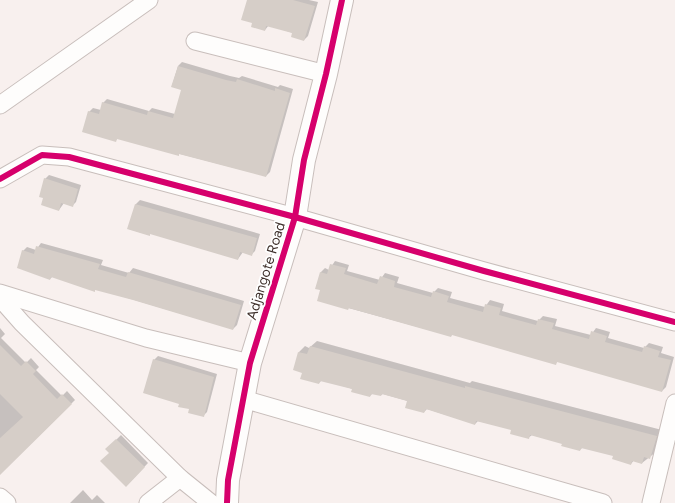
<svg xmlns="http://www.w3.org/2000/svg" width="675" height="503" font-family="Figtree,sans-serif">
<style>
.shadow{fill:#0003}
.building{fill:#d6cec8}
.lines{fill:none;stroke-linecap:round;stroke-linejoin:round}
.street-casing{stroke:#c8bebb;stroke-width:19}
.secondary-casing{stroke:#c8bebb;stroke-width:24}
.street{stroke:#fefdfc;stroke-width:17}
.secondary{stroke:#fefdfc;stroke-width:22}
.cycleway-casing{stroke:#fff;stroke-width:8}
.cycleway{stroke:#d6006c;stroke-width:6}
.labels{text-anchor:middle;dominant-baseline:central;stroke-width:3.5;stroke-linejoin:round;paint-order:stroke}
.street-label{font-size:14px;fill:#40322d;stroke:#fff}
</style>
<rect width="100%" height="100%" fill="#f8f0ee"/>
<g class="shadow">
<path d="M248,0H309L318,2L308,36L304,40L293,33L269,25L265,30L254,23Z"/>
<path d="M182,62L230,76L239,78L242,76L278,87L280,85L293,89L270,172L266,176L118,138L116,140L89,112L93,108L101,110L103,103L107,99L149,111L152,108L175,114L183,89L172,86L178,66Z"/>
<path d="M49,175L81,185L76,202L72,206L64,203L59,210L44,197L45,179Z"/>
<path d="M140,200L260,234L255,251L251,255L243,252L238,259L151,233L149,235L129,229L136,204Z"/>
<path d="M41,243L103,260L101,265L129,273L133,268L244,301L237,325L233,329L53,276L50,279L23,251L27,247L36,250Z"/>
<path d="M335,261L349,265L347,271L380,280L385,273L399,277L397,283L433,293L438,288L452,292L450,298L485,307L490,300L504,304L502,311L538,321L543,316L557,319L555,326L591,335L596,328L610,332L608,338L644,348L649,343L663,347L661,353L674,357L666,387L662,391L558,361L556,363L452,334L451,336L319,300L322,290L316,288L321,272L325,268L329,270Z"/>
<path d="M0,328L5,334L1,338L26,363L31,358L39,367L36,370L62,396L67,391L75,400L3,471L0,467Z"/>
<path d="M317,341L470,383L472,381L662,430L656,452L642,463L634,460L631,464L614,455L583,447L580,450L563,443L532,435L528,438L512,429L478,421L475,424L427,409L424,412L408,401L383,394L381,395L373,393L370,396L353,389L322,380L319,383L303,372L299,352L305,346L309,348Z"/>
<path d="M158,356L217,374L207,412L203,416L180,403L154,360Z"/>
<path d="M121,435L148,463L126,486L110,453L107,449Z"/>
<path d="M83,490L92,500L97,495L105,503H70Z"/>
</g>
<g class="building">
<path d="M247,0H293L315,6L304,41L291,37L292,33L266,26L265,31L251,27L252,23L241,20Z"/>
<path d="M178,66L226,80L236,82L237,79L275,91V88L290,93L266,177L179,154V156L117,139L116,142L82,132L88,111L99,114L102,102L147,115L148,111L173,118L181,90L171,87Z"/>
<path d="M44,178L78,189L73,207L61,203L59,211L41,205L43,198L39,197Z"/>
<path d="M135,204L257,238L252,256L240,252L238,260L150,234V236L127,229Z"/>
<path d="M36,246L100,264L98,269L126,277L128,272L241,305L233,330L133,300L95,290V292L51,277L50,280L17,268L22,250L34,254Z"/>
<path d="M330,264L346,268L344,274L377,284L380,276L395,281L394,287L431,297L433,291L449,296L447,302L483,312L485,304L501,308L499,315L536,325L538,319L554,323L552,329L589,339L591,331L607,336L605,342L642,352L644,346L660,351L658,357L671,360L662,392L557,362L556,365L452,335L451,337L349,308L348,310L317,301L320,290L315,289L320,272L327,274Z"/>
<path d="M0,345L21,366L26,361L36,371L33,374L57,399L62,394L72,404L0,475V438L23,417L0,394Z"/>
<path d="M310,346L465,388V386L657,436L650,459L644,457L642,464L632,461L631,465L612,459L613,456L581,448L580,451L561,446L562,444L530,435L529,439L510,434L511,430L476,421L475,425L426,409L424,413L405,408L407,401L382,394L381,396L371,394L370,397L351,392L352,389L320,381L319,384L300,379L302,373L293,370L298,352L307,354Z"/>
<path d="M153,359L214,377L204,417L188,413L189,409L178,407L179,404L143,393Z"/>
<path d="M116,439L145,467L126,487L100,461L109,453L105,449Z"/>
</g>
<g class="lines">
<g class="street-casing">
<g id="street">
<path d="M195,41L326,74"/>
<path d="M0,105L149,0"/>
<path d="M0,179L42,155L69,157L295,217L484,271L675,322"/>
<path d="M0,293L146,338L250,363"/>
<path d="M0,298L22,323L180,478L211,503"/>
<path d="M243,399L603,503"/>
<path d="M0,497L7,503"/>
<path d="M148,503L180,478"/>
<path d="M651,503L675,403"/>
</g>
</g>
<g class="secondary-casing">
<path id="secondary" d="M227,503L228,480L250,363L295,217L304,160L326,74L342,0"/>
</g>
<use href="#street" class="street"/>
<use href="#secondary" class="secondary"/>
<g class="cycleway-casing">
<g id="cycleway">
<path d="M0,179L42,155L69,157L295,217L484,271L675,322"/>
<path d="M227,503L228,480L250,363L295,217L304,160L326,74L342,0"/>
</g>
</g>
<use href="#cycleway" class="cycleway"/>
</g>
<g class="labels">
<g class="street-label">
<text transform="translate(266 271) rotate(-73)">Adjangote Road</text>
</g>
</g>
</svg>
